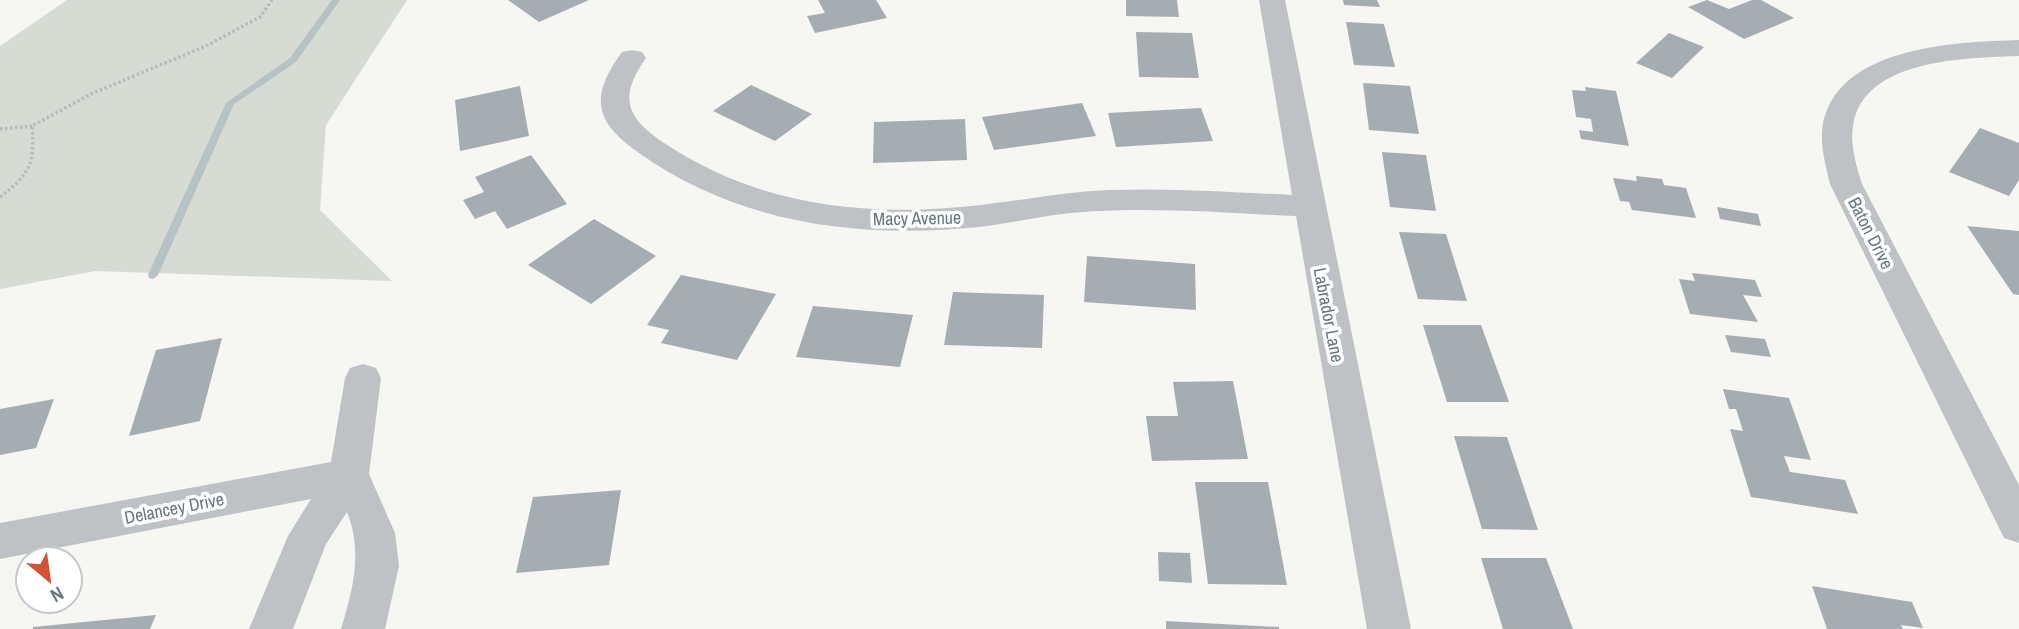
<svg xmlns="http://www.w3.org/2000/svg" width="2019" height="629" font-family="'Archivo Narrow',sans-serif">
<style>
.green{fill:#d6dbd3}
.lines{fill:none;stroke-linecap:round;stroke-linejoin:round}
.stream{fill:#b6c2c5;fill-rule:evenodd}
.building{fill:#a6adb2}
.path{stroke:#b8bbbd;stroke-width:3.5;stroke-dasharray:2.5 2.5;stroke-linecap:butt}
.street{fill:#bec2c5;fill-rule:evenodd}
.labels{text-anchor:middle;dominant-baseline:central;stroke-width:7;stroke-linejoin:round;paint-order:stroke}
.street-label{font-size:18px;fill:#687781;stroke:#fff}
</style>
<rect width="100%" height="100%" fill="#f6f6f3"/>
<path class="green" d="M67,0H407L326,125L320,210L392,281L95,271L0,289V46Z"/>
<g class="lines">
<path class="stream" d="M332,0H340L296,62L234,104L158,275L153,279L149,278L148,275L226,103L290,58Z"/>
</g>
<g class="building">
<path d="M508,0H589L539,22Z"/>
<path d="M818,0H876L887,18L815,33L807,16L825,13Z"/>
<path d="M1126,0H1177L1179,17L1126,16Z"/>
<path d="M1343,0H1377L1380,7L1344,5Z"/>
<path d="M1707,0L1729,9L1752,0H1761L1794,18L1744,39L1688,7Z"/>
<path d="M1346,22L1384,24L1395,67L1354,65Z"/>
<path d="M1136,32L1192,33L1199,78L1139,77Z"/>
<path d="M1669,33L1704,47L1672,78L1636,63Z"/>
<path d="M1363,83L1410,86L1419,134L1369,130Z"/>
<path d="M751,85L812,114L775,141L713,111Z"/>
<path d="M520,86L529,136L460,151L455,100Z"/>
<path d="M1585,87L1616,91L1629,146L1581,139L1579,130L1593,132L1591,119L1576,117L1572,90L1586,91Z"/>
<path d="M1082,103L1096,136L994,150L982,117Z"/>
<path d="M1201,108L1213,141L1116,147L1108,113Z"/>
<path d="M965,119L967,160L873,163L874,122Z"/>
<path d="M1980,128L2019,143V180L2009,196L1949,172Z"/>
<path d="M1382,152L1426,155L1436,211L1390,207Z"/>
<path d="M531,155L567,204L507,229L495,211L475,219L463,200L484,192L475,177Z"/>
<path d="M1636,176L1662,179L1664,185L1686,188L1696,218L1632,210L1629,202L1620,201L1613,178L1637,181Z"/>
<path d="M1717,207L1758,214L1761,226L1720,219Z"/>
<path d="M594,219L656,256L591,304L528,265Z"/>
<path d="M1967,226L2019,231V295L2013,294Z"/>
<path d="M1399,232L1446,234L1467,301L1418,299Z"/>
<path d="M1087,256L1195,264L1196,310L1084,302Z"/>
<path d="M1692,273L1755,280L1762,297L1743,295L1758,322L1690,314L1679,279L1695,281Z"/>
<path d="M681,275L776,294L737,360L661,343L669,330L647,325Z"/>
<path d="M953,292L1044,295L1042,348L944,345Z"/>
<path d="M813,306L913,315L900,367L796,357Z"/>
<path d="M1423,325H1481L1509,402H1447Z"/>
<path d="M1725,335L1765,339L1771,357L1731,352Z"/>
<path d="M222,338L200,421L129,436L156,350Z"/>
<path d="M1233,381L1248,459L1152,461L1146,416H1178L1173,382Z"/>
<path d="M1723,389L1789,398L1811,460L1784,456L1790,472L1845,480L1858,514L1751,497L1730,429L1743,431L1736,409H1729Z"/>
<path d="M54,399L36,448L0,455V409Z"/>
<path d="M1454,436L1507,437L1538,530L1482,529Z"/>
<path d="M1195,482H1268L1287,585L1208,584Z"/>
<path d="M621,490L609,565L516,573L533,497Z"/>
<path d="M1158,552L1190,553L1192,583L1159,581Z"/>
<path d="M1481,558H1546L1573,629H1503Z"/>
<path d="M1812,586L1912,602L1923,628L1901,625L1903,629H1827Z"/>
<path d="M156,615L150,629H33V627Z"/>
<path d="M1166,621L1279,627V629H1166Z"/>
</g>
<g class="lines">
<g class="path">
<path d="M0,129L32,126"/>
<path d="M0,197C30,174 35,164 32,126L91,94L208,45L260,17L272,0"/>
</g>
<g class="street">
<path d="M1259,0H1285L1411,629H1367L1296,216C1226,213 1154,207 1084,212C1048,214 1014,223 979,227C859,239 739,224 639,153C593,121 590,96 622,52L632,50L642,52L646,58C620,95 624,115 661,141C759,207 866,218 981,205C1025,200 1068,191 1112,190C1172,188 1232,192 1292,195Z"/>
<path d="M2019,40V56C1968,58 1863,58 1853,126C1850,145 1856,165 1862,184L2019,485V543L2004,538L1830,184C1826,167 1821,149 1822,131C1831,46 1956,42 2019,40Z"/>
<path d="M363,364L376,368L381,378L369,474L395,533L399,566L385,629H341C353,589 363,552 347,512L326,544L293,629H249L288,536L311,499L0,559V523L331,462L345,378L350,368Z"/>
</g>
</g>
<g class="labels">
<g class="street-label">
<text transform="translate(917 218) rotate(-1)">Macy Avenue</text>
<text transform="translate(1871 233) rotate(63)">Baton Drive</text>
<text transform="translate(1329 315) rotate(79)">Labrador Lane</text>
<text transform="translate(174 508) rotate(-11)">Delancey Drive</text>
</g>
</g>
<g transform="translate(49 580) rotate(151)"><circle r="33" fill="#ffffff" stroke="#c3c9cd" stroke-width="2"/>
<path d="M0-5L12 26L0 18L-12 26Z" fill="#d35336"/>
<text y="-10" font-size="19" font-weight="bold" text-anchor="middle" fill="#687781">N</text>
</g>
</svg>
